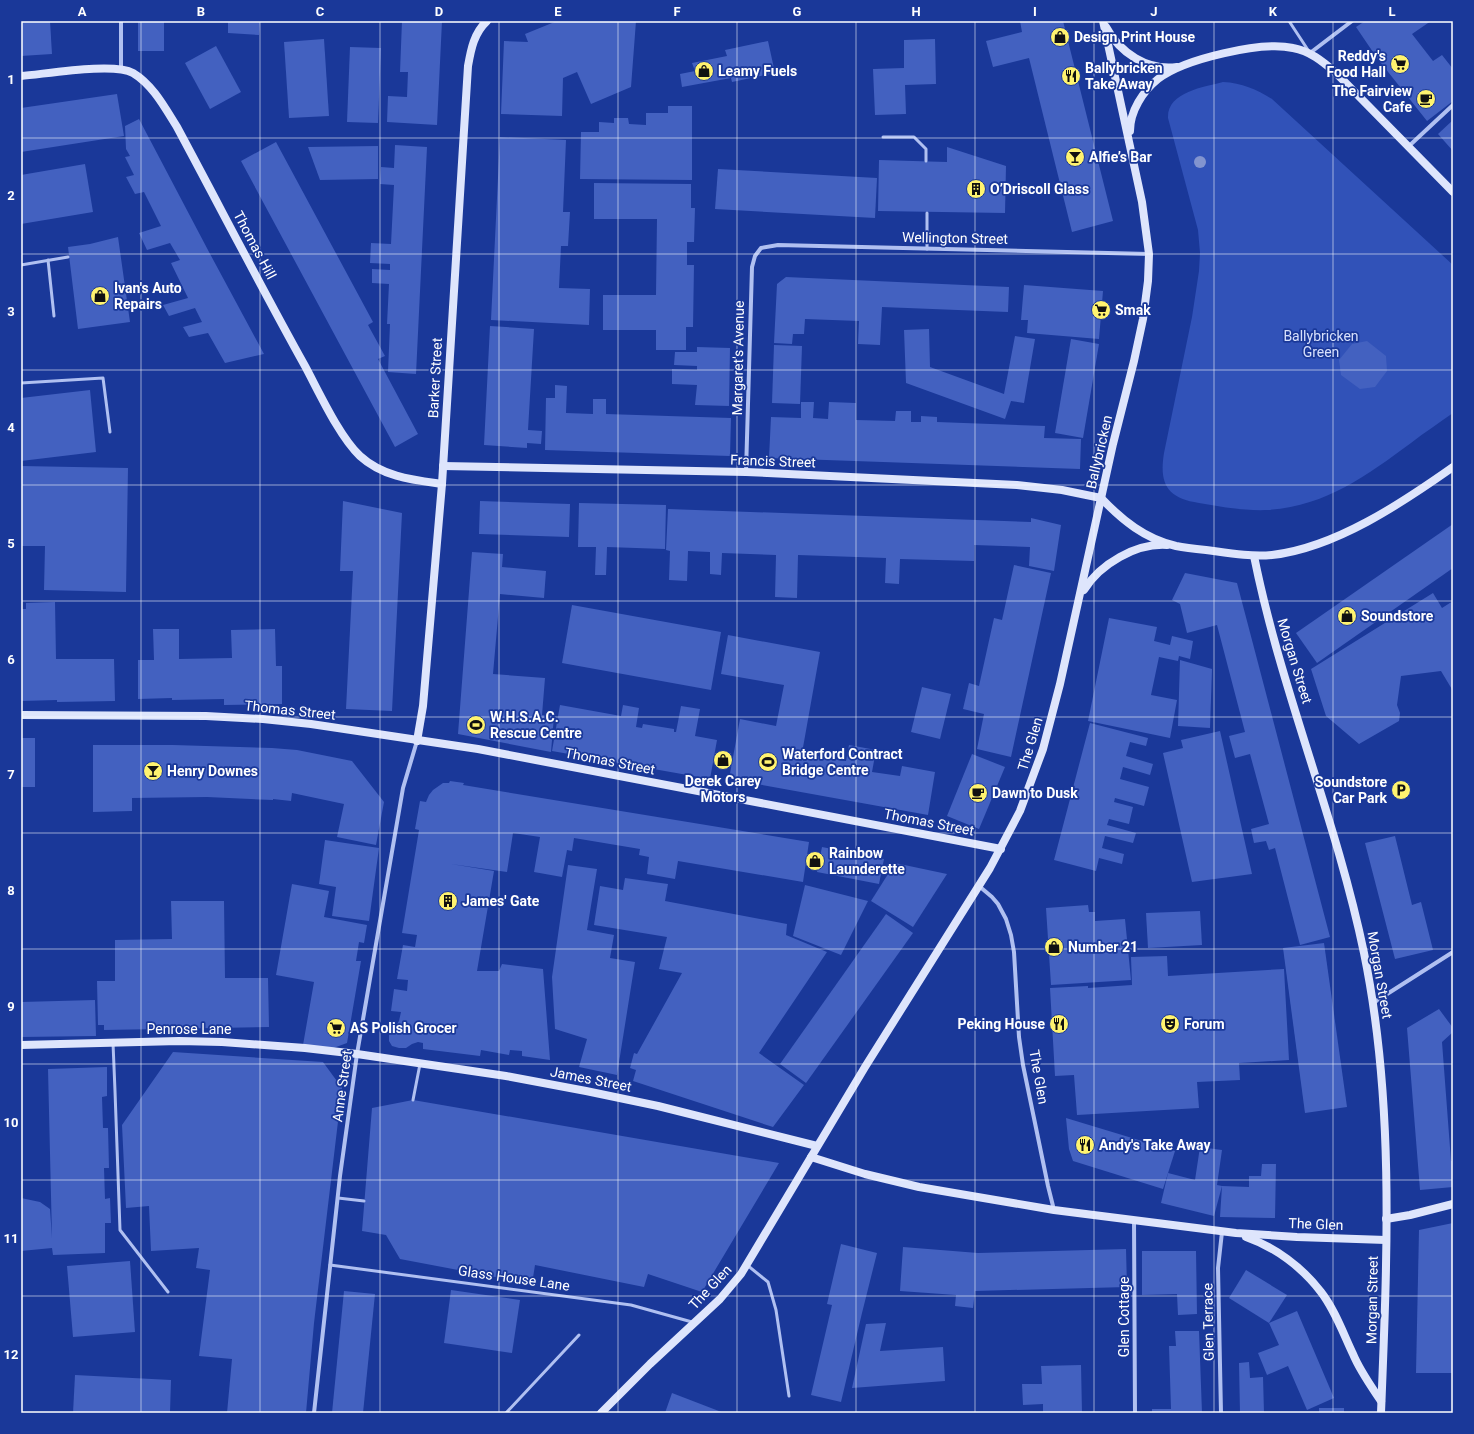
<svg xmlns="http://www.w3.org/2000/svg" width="1474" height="1434" font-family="Roboto,sans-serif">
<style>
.green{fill:#3152b8}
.building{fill:#4361c0}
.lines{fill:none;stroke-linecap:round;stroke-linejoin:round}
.lane{stroke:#b0c0f1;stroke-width:3}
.street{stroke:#b0c0f1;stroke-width:4}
.secondary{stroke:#dee5fc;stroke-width:8}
.tree{fill:#8294cf}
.grid{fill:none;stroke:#fff;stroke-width:1;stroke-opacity:0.55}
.labels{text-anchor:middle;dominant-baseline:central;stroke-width:3.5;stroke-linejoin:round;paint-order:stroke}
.poi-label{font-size:14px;font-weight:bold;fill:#fff;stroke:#1a3899;text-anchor:start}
.street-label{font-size:14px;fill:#fff;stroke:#1a3899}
.park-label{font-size:14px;fill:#d7e0fc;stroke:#1a3899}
.neatline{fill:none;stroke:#fff;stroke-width:1.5}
.grid-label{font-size:13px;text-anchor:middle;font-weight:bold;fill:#fff}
</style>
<rect width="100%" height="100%" fill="#1a3899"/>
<path class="green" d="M1223,82C1242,83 1256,89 1272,99L1453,265V413C1439,423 1425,432 1411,443C1366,476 1326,506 1268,510C1245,511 1222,507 1199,503C1167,498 1159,484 1164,453L1192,317L1199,271L1200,253L1198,230L1168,118C1167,92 1204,87 1223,82Z"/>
<g class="building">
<path d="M21,21H50L52,54L21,56Z"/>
<rect x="138" y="21" width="26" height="30"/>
<path d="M228,21H260L259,35L228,33Z"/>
<path d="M402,21H442L437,125L387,122L388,96L407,97L408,72H400Z"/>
<path d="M557,21H636L631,87L591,104L577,72L563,78L562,116L501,114L504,41L528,42L525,34Z"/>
<path d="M1020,21H1063L1113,221L1072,232L1029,58L993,67L986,41L1022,32Z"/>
<path d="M1365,21H1431L1412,34L1433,61L1442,55L1453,69V101L1427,121L1377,58L1356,27Z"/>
<path d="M324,39L329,116L289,118L284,42Z"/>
<path d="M935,39L936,84L905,85L906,114L875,115L873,69L904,68V40Z"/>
<path d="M768,41L775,73L732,82L731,78L682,87L680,74L695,71L692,63L727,56L725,50Z"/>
<path d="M216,46L241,92L210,109L185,63Z"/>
<path d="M350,47L381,48L378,123L347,122Z"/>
<path d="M117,94L124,136L21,152V108Z"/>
<path d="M668,106H692V180L580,179L581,132H599V122L614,123V118H628L629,124L646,125V113H668Z"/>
<path d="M139,119L209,252L264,354L225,363L208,333L189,337L183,327L202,322L195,308L169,316L163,305L188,298L171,263L180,260L170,243L147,250L139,233L161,226L144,192L135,194L126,177L134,175L125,157L130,156L126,149L125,126Z"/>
<path d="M1453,120V151L1438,134Z"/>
<path d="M500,137L566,140L563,212H570L568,246H561L559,288L590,289L589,325L491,320Z"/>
<path d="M276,142L373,322L368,325L385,356L378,359L418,434L395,447L241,161Z"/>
<path d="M395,145L427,147L416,374L388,372L390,324H387L389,284L372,283V269L390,270V264L370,263L371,243L391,244L394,185L380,184L381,167L394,168Z"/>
<path d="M378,146V179L320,180L308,147Z"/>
<path d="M947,147L1006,166L1005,213L878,211L879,160L947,162Z"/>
<path d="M85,164L93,212L21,224V175Z"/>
<path d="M718,169L877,178L875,218L715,209Z"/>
<path d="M594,183L691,184V208H695L694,242H687V265H694L693,327H686V350H656V330H603V295H656L657,219H594Z"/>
<path d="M118,237L130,322L78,329L68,247L90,244Z"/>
<path d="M786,277L1009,287L1008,312L882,307L880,345L858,344L859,321L805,319L804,334H793L792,344L774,343L777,284Z"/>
<path d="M1024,285L1103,291L1099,339L1027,333L1028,320H1021Z"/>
<path d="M490,326L534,329L528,430L542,431L541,444L527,443V448L484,445Z"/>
<path d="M929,329L930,367L1004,394L1015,336L1035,339L1024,403L1011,401L1005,419L906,383L904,330Z"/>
<path d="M1071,339L1099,344L1083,438L1055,433Z"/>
<path d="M1367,341L1386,356L1387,371L1375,387L1360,389L1341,375L1339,360L1352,344Z"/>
<path d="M774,345L802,346L800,404L772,403Z"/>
<path d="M697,347L730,348L729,406L695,405L697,385L672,384V369L697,370V366L674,365L675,352H697Z"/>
<path d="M555,385L567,386L566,413L593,414V399H606V414L731,418L730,456L545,450L546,398H555Z"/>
<path d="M90,390L96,452L21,461V398Z"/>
<path d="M801,402H814L813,418L828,419L829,402L856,403V420L895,421L896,411H911V422H921V416L937,417V422L1045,426L1044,438L1081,439L1080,469L769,458L771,417L801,418Z"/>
<path d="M21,466L128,468L126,592L44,590L45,546H21Z"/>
<path d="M343,501L402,513L392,711L346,709L353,571H340Z"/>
<path d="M480,501L570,504L569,537L479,534Z"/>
<path d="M579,503L666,505L665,549L607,547L606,575H595L596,547H578Z"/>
<path d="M668,509L1031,522V518L1061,525L1054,571L1029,566L1030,547L974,545V561L900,559L899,584L885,583L886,558L798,555L797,598L775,597L776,555L722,553L721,575L710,574V552L688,551L687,581L669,580L670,551L666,550Z"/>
<path d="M1453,524V568L1317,663L1296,633Z"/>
<path d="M472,552L503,554L502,567L546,571L544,598L500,594L493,674L545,678L542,715L554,716L551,752L458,734Z"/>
<path d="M1014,565L1051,573L1011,757L977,749L984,714L963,709L969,683L979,686L994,618L1002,620Z"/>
<path d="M1185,573L1237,583L1330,937L1300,945L1275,848L1269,850L1266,841L1254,843L1251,829L1269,824L1250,754L1235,758L1229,736L1245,732L1217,625L1187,633L1180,604L1172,600Z"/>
<path d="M1433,593L1442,608L1453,601V691L1441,671L1401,676L1397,705L1400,713L1399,721L1359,744L1326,716L1311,669Z"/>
<path d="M55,602L56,659H114L115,701L57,702V700L21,701V609H26V603Z"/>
<path d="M572,605L721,632L711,690L562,663Z"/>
<path d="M1109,618L1157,627L1154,641L1170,645L1172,636L1193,641L1190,659L1179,656L1178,661L1159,657L1151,695L1177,700L1170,738L1088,721Z"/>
<path d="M153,629H179V659L232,658L231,630L275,629L276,666H282V704L224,705V699L172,700V698L138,699V660H154Z"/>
<path d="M728,635L820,652L802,753L846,761L849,745L876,750L872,772L900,776L902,766L935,772L928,815L729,779L740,719L776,726L784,685L721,674Z"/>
<path d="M1180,660L1212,669L1210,728L1178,726Z"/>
<path d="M922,687L951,694L940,739L911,732Z"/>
<path d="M560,705L621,716L623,705L639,708L636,727L642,728L643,724L674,729V732H676L681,706L700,709L695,736L717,740L710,779L552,751Z"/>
<path d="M1090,723L1148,738L1146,746L1130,742L1126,756L1153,764L1150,775L1123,767L1120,779L1149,787L1144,806L1115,798L1114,802L1133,807L1129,824L1109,819L1107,825L1136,833L1133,843L1105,836L1102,848L1124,854L1122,864L1099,858L1096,871L1054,860Z"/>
<path d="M1220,731L1252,874L1192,882L1163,753L1183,748L1181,740Z"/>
<rect x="21" y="738" width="14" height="49"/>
<path d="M93,745H173L272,748L297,750L352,761L384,802L376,845L337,837L344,804L292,793L291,801L273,799V800L207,797L132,798V811L93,812Z"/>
<path d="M972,754L1005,767L979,829L947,816Z"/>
<path d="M450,781L464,783L463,785L809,842L803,882L678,861L675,879L647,874L649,857L639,855L640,849L574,838L572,851L567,850L562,877L534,872L540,837L513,833L507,872L451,864L494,871L477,971H499L502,964L543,969L550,1060L522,1056V1051L510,1050L509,1055L481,1050L480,1056L423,1049V1043L418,1042L412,1044L406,1048H399L392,1046L389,1041V1035L399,1021L401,1012L391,1011L394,989L407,991L408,980L397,979L403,945L415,947L417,935L402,933L419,830L415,829L420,801L426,802L429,795L433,790L443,783H449Z"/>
<path d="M1395,836L1412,905L1421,902L1433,950L1395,959L1365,843Z"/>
<path d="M325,840L379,848L369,921L332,916L336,887L319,884Z"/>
<path d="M822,847L884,859L879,884L817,872Z"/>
<path d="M895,863L947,874L913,927L871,901Z"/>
<path d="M568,865L597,869L587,930L614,935L610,958L635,962L617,1075L579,1067L587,1039L555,1029L552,977Z"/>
<path d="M625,878L668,884L665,901L787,924L786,935L827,952L759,1053L804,1085L773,1127L633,1081L636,1070L630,1068L634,1053L637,1054L682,973L659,969L667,937L594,925L600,886L623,890Z"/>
<path d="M292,884L329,891L324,917L367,925L364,943L359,942L356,961H361L347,1043L328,1050L303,1045L314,982L276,975Z"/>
<path d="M805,885L868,901L841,955L793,936Z"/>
<path d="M171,901H224L225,978H268L269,1027L104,1030V1025H98L97,981H115V940L172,939Z"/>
<path d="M1088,905L1089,912H1095V921L1125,919L1131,980L1051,985L1046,908Z"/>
<path d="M1200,911L1202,945L1148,948L1146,913Z"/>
<path d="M886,914L913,933L806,1083L780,1064Z"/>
<path d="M1324,943L1347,1107L1305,1113L1283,948Z"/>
<path d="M1167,956L1168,976L1284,969L1289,1060L1239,1063L1240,1080L1197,1082L1199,1108L1077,1115L1074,1075L1055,1076L1050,988L1088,986V988L1132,985L1131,957Z"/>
<path d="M95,1000L96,1036L21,1037V1002Z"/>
<path d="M1439,1009L1453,1028V1032L1442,1042L1451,1161H1453V1187L1420,1190L1407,1028Z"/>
<path d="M173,1052L323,1062L342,1088L314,1323L306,1413H227L232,1359L199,1356L210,1270L196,1268L199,1248L151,1251L149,1206L126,1208L122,1125Z"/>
<path d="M107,1067V1096L102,1097L103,1128H108L109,1168H104L105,1199L110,1198L111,1223H105V1253L53,1255L52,1248L21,1251V1198L40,1202L50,1209L52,1238L48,1069Z"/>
<path d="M413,1100L779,1163L702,1292L648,1274L644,1287L535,1265L532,1284L400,1259L386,1235L362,1231L372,1108Z"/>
<path d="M1066,1118L1175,1151L1163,1189L1073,1161L1069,1149Z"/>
<path d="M1200,1147L1222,1150L1217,1185L1222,1186L1249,1187V1176H1261L1262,1164H1276L1275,1218L1220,1217L1222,1186L1214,1216L1161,1203L1168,1173L1195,1180Z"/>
<path d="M1453,1223V1373H1416L1419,1230Z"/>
<path d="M841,1244L877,1253L862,1313L848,1310L862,1313L841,1402L811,1395L832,1305L827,1304Z"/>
<path d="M903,1247L978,1253L1126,1249L1127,1287L975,1291L973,1308L955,1306L956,1295L900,1291Z"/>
<path d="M1142,1251H1196L1197,1314L1178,1315L1177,1294L1142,1295Z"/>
<path d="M130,1261L135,1332L73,1337L67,1266Z"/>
<path d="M1246,1270L1287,1295L1269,1323L1229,1298Z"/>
<path d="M451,1290L520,1300L512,1353L444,1343Z"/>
<path d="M344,1291L375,1294L363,1413H332Z"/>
<path d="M1297,1311L1334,1398L1307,1410L1288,1366L1267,1375L1258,1353L1279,1345L1269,1323Z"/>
<path d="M886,1323L880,1351L943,1347L945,1381L852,1388L866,1324Z"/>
<path d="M1175,1331H1199L1202,1413H1152V1409H1171L1169,1346H1176Z"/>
<path d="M1249,1362L1250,1378L1263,1377L1264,1413H1240L1239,1363Z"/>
<path d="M1081,1365L1082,1413H1043V1404L1023,1405L1022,1384H1042L1041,1366Z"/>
<path d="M75,1375L171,1380L170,1413H73Z"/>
<path d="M672,1393L724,1413H665Z"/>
<rect x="1319" y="1408" width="25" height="5"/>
</g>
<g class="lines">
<g class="lane">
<path d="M1289,21L1308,50"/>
<path d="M883,137H914L926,149V161"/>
<path d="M927,213V249"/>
<path d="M48,260L54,316"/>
<path d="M21,265L68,257"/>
<path d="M21,383L103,378L110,432"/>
<path d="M113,1043L115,1091L120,1230L168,1292"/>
<path d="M413,1100L420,1064"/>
<path d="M338,1198L364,1201"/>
<path d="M330,1265L631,1305L692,1322"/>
<path d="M747,1265L768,1282L776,1310L789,1396"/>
<path d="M506,1413L579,1335"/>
</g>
<g class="street">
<path d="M1310,53L1352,21"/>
<path d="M121,69V21"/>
<path d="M1409,146L1453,105"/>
<path d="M746,472L752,267L755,256L761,248L778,245L1149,254"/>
<path d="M979,886L992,897L998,904L1006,919L1011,935L1014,952L1019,1037L1023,1065L1048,1186L1054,1210"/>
<path d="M1373,1003L1453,952"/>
<path d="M1134,1220L1135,1413"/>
<path d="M314,1413L340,1176L357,1054L403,788L417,741"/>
<path d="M1221,1413L1218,1268L1222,1232"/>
</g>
<g class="secondary">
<path d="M1106,27C1120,53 1147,71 1177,67"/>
<path d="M21,76C46,74 114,62 133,73C153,85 165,108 177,127C220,207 261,287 305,366C319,392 339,436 360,456C383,477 413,480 442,484"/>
<path d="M1130,131C1130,111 1143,91 1158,79C1184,59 1261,41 1293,48C1310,51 1322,61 1335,72L1453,192"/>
<path d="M443,466L746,472L1017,485L1062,490L1101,498"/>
<path d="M1101,498C1122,520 1145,539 1176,546C1186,548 1196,549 1206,550C1228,553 1250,557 1272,555C1335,548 1402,503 1453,467"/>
<path d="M1254,556C1281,691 1336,818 1364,953C1395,1103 1387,1261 1381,1413"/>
<path d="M1084,590C1100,564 1136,543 1167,545"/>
<path d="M21,715L206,716L263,719L311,724L478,749L1001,849"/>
<path d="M417,741L423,706L442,484L468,66C471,49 474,33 487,21"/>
<path d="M21,1045L179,1041L222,1042L305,1048L357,1054L506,1076L586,1091L658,1106L817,1146"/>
<path d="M811,1157L865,1174L919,1187L1054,1210L1236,1233L1297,1237L1386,1240"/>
<path d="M1386,1219L1410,1215L1453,1204"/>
<path d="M1246,1237C1275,1247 1302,1267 1321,1292C1335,1310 1343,1333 1353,1354C1360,1371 1371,1386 1381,1401"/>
<path d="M601,1413L650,1364L720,1299L741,1274L865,1067L990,868L1020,811L1043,749L1060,684L1113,444L1134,361L1143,319L1148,281L1149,254L1142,202L1103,21"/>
</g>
</g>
<circle class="tree" cx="1200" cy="162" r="6"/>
<path class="grid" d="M141,21V1413M260,21V1413M380,21V1413M499,21V1413M618,21V1413M737,21V1413M856,21V1413M975,21V1413M1094,21V1413M1214,21V1413M1333,21V1413M21,138H1453M21,254H1453M21,370H1453M21,485H1453M21,601H1453M21,717H1453M21,833H1453M21,949H1453M21,1064H1453M21,1180H1453M21,1296H1453"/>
<defs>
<g id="shop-disc" transform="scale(1)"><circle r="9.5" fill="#fff36f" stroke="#1a3899"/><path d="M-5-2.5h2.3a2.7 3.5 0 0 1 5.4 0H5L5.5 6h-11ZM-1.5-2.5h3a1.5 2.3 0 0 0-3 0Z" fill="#111"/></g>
<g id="supermarket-disc" transform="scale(1)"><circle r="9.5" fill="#fff36f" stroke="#1a3899"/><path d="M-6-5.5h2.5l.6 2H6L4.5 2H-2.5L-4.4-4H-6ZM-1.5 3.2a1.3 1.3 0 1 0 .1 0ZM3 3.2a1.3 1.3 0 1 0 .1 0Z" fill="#111"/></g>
<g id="restaurant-disc" transform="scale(1)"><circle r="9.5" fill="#fff36f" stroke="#1a3899"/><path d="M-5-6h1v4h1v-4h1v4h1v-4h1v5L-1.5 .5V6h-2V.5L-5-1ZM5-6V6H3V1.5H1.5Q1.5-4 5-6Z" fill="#111"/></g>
<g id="cafe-disc" transform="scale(1)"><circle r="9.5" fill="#fff36f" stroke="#1a3899"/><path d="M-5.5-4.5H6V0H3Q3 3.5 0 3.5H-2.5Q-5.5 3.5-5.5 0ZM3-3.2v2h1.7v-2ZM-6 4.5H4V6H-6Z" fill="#111"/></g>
<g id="bar-disc" transform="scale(1)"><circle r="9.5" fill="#fff36f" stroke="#1a3899"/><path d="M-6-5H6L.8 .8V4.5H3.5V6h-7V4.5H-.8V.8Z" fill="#111"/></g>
<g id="building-disc" transform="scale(1)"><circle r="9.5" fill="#fff36f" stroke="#1a3899"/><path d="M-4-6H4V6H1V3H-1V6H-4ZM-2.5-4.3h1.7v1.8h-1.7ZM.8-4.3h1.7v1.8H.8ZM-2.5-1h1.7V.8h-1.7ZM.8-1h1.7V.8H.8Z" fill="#111"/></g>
<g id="stadium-disc" transform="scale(1)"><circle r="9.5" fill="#fff36f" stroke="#1a3899"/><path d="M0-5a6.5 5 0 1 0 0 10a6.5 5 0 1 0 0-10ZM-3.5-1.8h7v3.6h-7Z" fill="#111"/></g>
<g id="parking-disc" transform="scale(1)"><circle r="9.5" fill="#fff36f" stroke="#1a3899"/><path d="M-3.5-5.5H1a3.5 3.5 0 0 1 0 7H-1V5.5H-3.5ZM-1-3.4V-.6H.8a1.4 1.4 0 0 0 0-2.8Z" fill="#111"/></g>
<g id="theatre-disc" transform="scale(1)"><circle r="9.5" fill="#fff36f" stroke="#1a3899"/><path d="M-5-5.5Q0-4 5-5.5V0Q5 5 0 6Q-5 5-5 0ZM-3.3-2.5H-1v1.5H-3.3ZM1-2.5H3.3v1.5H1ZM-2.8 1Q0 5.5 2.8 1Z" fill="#111"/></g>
</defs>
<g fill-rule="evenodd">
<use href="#shop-disc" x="1060" y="37"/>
<use href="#supermarket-disc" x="1400" y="64"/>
<use href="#shop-disc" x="704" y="71"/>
<use href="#restaurant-disc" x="1071" y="76"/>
<use href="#cafe-disc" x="1426" y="99"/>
<use href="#bar-disc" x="1075" y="157"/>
<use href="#building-disc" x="976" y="189"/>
<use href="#shop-disc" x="100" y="296"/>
<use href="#supermarket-disc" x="1101" y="310"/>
<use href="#shop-disc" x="1347" y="616"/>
<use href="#stadium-disc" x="476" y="725"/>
<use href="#shop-disc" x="723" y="760"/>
<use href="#stadium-disc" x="768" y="762"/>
<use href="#bar-disc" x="153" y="771"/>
<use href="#parking-disc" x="1401" y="790"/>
<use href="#cafe-disc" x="978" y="793"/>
<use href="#shop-disc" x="815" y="861"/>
<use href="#building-disc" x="448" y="901"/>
<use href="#shop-disc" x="1054" y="947"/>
<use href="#restaurant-disc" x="1059" y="1024"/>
<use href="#theatre-disc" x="1170" y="1024"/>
<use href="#supermarket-disc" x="336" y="1028"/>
<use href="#restaurant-disc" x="1085" y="1145"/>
</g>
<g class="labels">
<g class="poi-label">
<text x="1074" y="37">Design Print House</text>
<text x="1386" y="56" text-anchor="end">Reddy's<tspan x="1386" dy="16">Food Hall</tspan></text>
<text x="1085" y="68">Ballybricken<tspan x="1085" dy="16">Take Away</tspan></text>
<text x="718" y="71">Leamy Fuels</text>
<text x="1412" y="91" text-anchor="end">The Fairview<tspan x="1412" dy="16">Cafe</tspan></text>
<text x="1089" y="157">Alfie’s Bar</text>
<text x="990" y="189">O’Driscoll Glass</text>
<text x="114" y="288">Ivan's Auto<tspan x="114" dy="16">Repairs</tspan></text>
<text x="1115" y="310">Smak</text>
<text x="1361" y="616">Soundstore</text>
<text x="490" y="717">W.H.S.A.C.<tspan x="490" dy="16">Rescue Centre</tspan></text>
<text x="782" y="754">Waterford Contract<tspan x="782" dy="16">Bridge Centre</tspan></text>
<text x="167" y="771">Henry Downes</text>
<text x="723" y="781" text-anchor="middle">Derek Carey<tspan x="723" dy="16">Motors</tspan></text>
<text x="1387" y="782" text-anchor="end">Soundstore<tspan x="1387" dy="16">Car Park</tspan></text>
<text x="992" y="793">Dawn to Dusk</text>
<text x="829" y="853">Rainbow<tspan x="829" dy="16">Launderette</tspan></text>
<text x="462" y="901">James' Gate</text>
<text x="1068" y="947">Number 21</text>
<text x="1045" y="1024" text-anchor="end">Peking House</text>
<text x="1184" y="1024">Forum</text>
<text x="350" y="1028">AS Polish Grocer</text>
<text x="1099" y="1145">Andy's Take Away</text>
</g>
<g class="street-label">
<text transform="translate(955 238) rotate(1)">Wellington Street</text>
<text transform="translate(255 245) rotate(62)">Thomas Hill</text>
<text transform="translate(738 358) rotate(-89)">Margaret's Avenue</text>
<text transform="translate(435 378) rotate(-87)">Barker Street</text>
<text transform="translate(1099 452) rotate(-77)">Ballybricken</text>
<text transform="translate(773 461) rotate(2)">Francis Street</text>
<text transform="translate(1295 661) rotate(73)">Morgan Street</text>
<text transform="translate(290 710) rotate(6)">Thomas Street</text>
<text transform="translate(1030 744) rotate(-73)">The Glen</text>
<text transform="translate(610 761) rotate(11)">Thomas Street</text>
<text transform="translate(929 822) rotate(11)">Thomas Street</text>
<text transform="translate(1380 975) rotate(80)">Morgan Street</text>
<text x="189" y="1029">Penrose Lane</text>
<text transform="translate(1039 1077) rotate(80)">The Glen</text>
<text transform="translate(591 1079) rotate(11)">James Street</text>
<text transform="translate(342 1086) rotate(-82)">Anne Street</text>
<text transform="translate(1316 1224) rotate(2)">The Glen</text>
<text transform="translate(514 1278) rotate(8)">Glass House Lane</text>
<text transform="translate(710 1287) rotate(-47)">The Glen</text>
<text transform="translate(1372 1300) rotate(-89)">Morgan Street</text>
<text transform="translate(1124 1317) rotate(-90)">Glen Cottage</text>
<text transform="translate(1208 1322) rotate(-91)">Glen Terrace</text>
</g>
<g class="park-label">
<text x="1321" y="336">Ballybricken<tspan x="1321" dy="16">Green</tspan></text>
</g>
</g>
<rect width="1474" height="1434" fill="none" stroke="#1a3899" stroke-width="44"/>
<rect x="22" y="22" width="1430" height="1390" class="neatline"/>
<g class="grid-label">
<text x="82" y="16">A</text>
<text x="201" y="16">B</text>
<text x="320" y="16">C</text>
<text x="439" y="16">D</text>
<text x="558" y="16">E</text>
<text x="677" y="16">F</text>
<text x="797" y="16">G</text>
<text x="916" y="16">H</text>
<text x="1035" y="16">I</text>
<text x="1154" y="16">J</text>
<text x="1273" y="16">K</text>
<text x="1392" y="16">L</text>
<text x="11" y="84">1</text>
<text x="11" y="200">2</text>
<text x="11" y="316">3</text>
<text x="11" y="432">4</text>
<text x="11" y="548">5</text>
<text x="11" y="664">6</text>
<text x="11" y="779">7</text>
<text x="11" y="895">8</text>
<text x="11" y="1011">9</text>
<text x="11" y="1127">10</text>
<text x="11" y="1243">11</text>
<text x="11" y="1359">12</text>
</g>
</svg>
